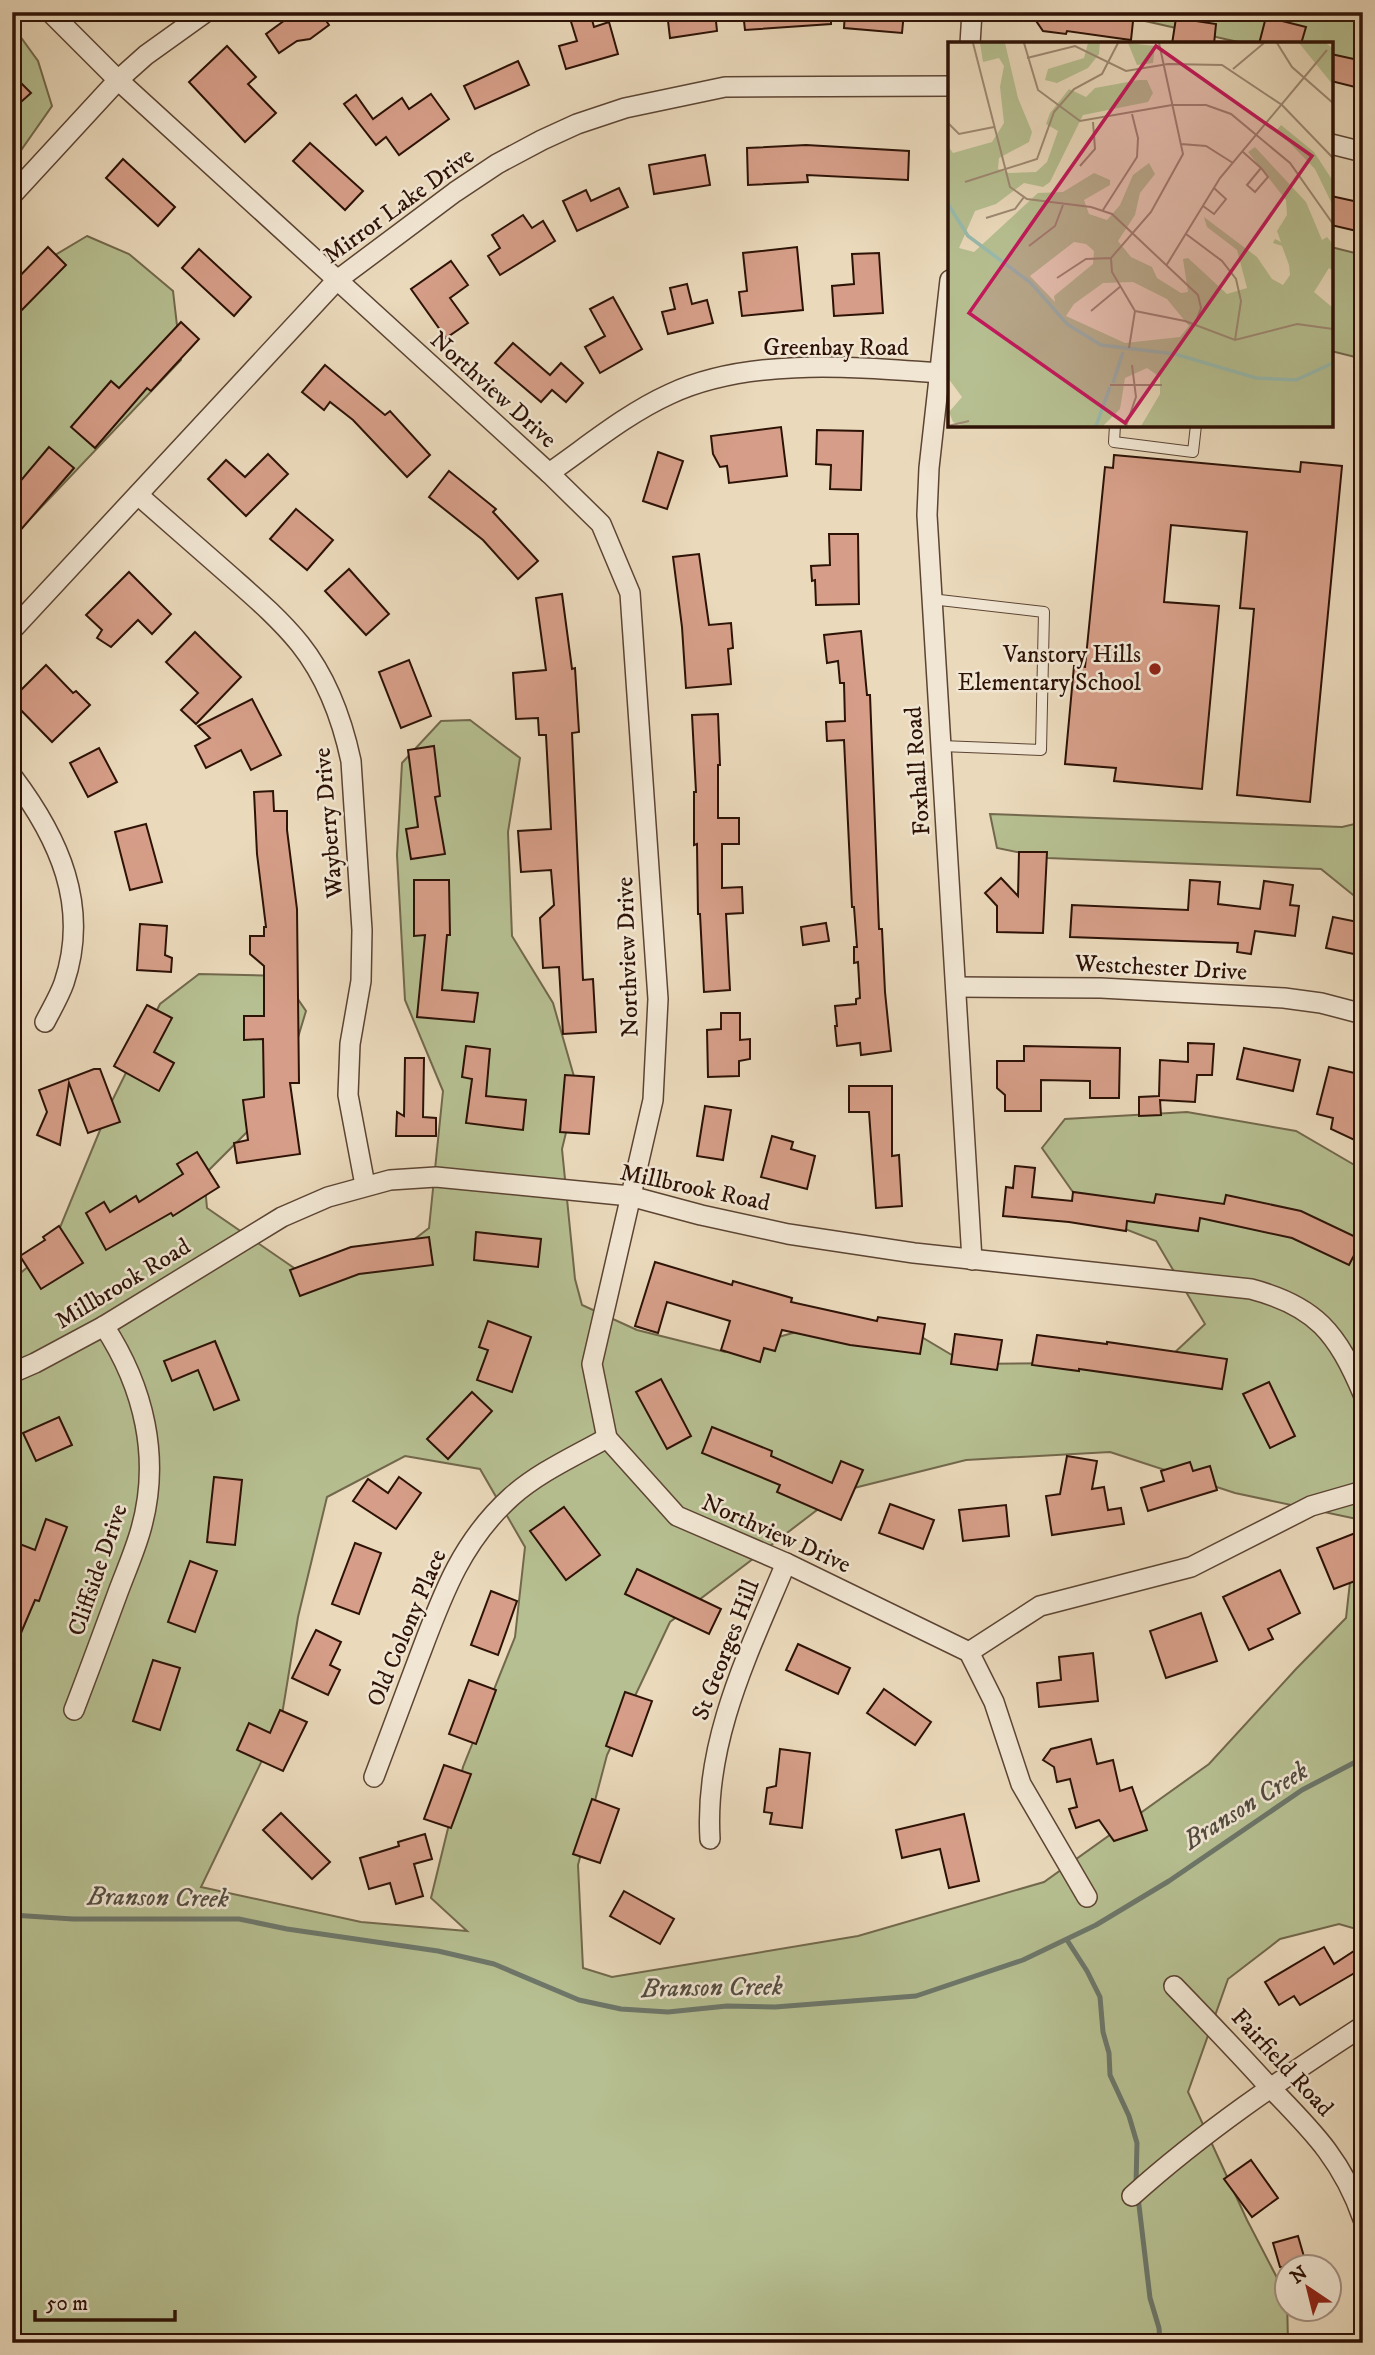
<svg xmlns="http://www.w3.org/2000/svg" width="1375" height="2355" font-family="'IM FELL DW Pica',serif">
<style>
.green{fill:#b6bf91;stroke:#72684c;stroke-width:2;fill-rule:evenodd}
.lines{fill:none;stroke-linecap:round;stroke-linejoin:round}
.stream{stroke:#6d776a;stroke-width:5}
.building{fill:#d69e88;stroke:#2d1206;stroke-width:2}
.lane-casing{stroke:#5c4433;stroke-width:12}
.street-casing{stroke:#5c4433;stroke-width:22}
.lane{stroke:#f1e6d3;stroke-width:10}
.street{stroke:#f1e6d3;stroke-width:19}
.poi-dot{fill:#8f2418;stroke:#f1e6d3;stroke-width:2.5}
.labels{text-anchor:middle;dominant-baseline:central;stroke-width:5;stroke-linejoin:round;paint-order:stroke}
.street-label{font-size:24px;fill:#2d1206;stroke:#f1e6d3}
.poi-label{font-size:24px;fill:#2d1206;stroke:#f1e6d3;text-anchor:end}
.water-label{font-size:26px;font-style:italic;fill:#524d40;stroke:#f1e6d3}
.inset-river{fill:none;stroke:#98baad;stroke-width:3.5}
.inset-road{fill:none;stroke:#9e8973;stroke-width:2}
.view{fill:#c2185b;fill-opacity:0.15;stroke:#c2185b;stroke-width:3.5}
.inset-edge{fill:none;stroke:#2d1206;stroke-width:3.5}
</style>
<rect width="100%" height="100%" fill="#ead9bb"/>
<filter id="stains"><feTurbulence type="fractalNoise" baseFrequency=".00286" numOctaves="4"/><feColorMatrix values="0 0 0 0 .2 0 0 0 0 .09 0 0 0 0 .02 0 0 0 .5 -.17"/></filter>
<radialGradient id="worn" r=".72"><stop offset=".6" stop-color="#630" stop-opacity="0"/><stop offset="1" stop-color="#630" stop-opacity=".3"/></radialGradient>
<g class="green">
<path d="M1117,12H1363V61L1331,58V44H1247L1145,21Z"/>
<path d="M12,25L38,61L52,106L17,156L12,159Z"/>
<path d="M87,236L129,254L173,291L181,360L12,538V289L35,267Z"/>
<path d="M1331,247L1363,255V359L1331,351Z"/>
<path d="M470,720L520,758L508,832L512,936L553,1003L577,1087L562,1149L575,1279L582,1305L637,1330L725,1352L821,1325L893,1320L967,1364L1079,1363L1172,1355L1205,1324L1156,1241L1089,1215L1042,1148L1065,1119L1187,1112L1296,1131L1363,1170V1931L1339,1924L1280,1939L1228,1979L1188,2092L1247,2220L1287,2297L1288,2343H12V1280L52,1247L112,1101L160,1004L199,974L282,976L306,1011L279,1100L204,1175L207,1208L300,1272L390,1258L429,1228L443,1091L405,1000L397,855L402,763L441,721ZM1110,1452L1235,1493L1357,1519L1346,1618L1296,1669L1209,1764L1044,1882L858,1936L612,1977L583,1968L578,1865L607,1755L670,1622L842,1491L966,1460ZM405,1456L480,1469L525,1547L515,1637L463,1767L431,1898L467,1931L361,1922L201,1887L281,1721L298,1617L327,1497Z"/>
<path d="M990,814L1342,827L1363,822V903L1321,869L1047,858L997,848Z"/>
</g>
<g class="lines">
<g class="stream">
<path d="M12,1915L73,1919H239L287,1929L438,1951L494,1964L579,2000L621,2009L668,2012L727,2006L775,2007L916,1996L1023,1960L1096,1925L1169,1881L1302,1790L1363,1758"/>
<path d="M1067,1940L1087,1971L1100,1997L1103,2032L1109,2053L1110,2075L1129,2116L1137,2143L1136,2184"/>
<path d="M1138,2197L1150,2298L1159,2328L1160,2343"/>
</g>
</g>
<g class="building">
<path d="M296,12H320L329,25L310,39L297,41L279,53L266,34Z"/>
<path d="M568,12H590L594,27L609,22L618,54L566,69L559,46L577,41Z"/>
<path d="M667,12H715L717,31L670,38Z"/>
<path d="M743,12H831V24L745,30Z"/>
<path d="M845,12H904L902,33L844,28Z"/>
<path d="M1030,12H1134L1131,40L1067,31L1066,34L1043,31Z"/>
<path d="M1266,17L1306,27L1301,44H1259Z"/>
<path d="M1176,18L1216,24L1214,44H1172Z"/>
<path d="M227,46L256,77L248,84L276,113L245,142L189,82Z"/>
<path d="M1331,54L1363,61V89L1331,81Z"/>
<path d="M518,61L529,85L475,109L464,86Z"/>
<path d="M12,74L31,93L12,110Z"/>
<path d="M431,94L449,119L399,155L386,137L376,145L344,104L356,95L373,119L402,98L409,109Z"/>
<path d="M310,143L363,191L345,210L293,161Z"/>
<path d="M806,145L909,151L908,180L807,175L808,182L748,185L747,148Z"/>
<path d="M705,155L710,185L654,194L649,165Z"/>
<path d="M123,159L175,207L158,226L106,178Z"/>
<path d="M619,188L628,207L577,231L563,201L586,190L591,201Z"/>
<path d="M1331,196L1363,203L1361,232L1331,225Z"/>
<path d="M523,215L532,228L543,221L555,241L500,275L488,256L500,248L492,235Z"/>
<path d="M48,247L66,265L12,320V284Z"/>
<path d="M797,247L803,310L742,316L739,292L747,291L743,253Z"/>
<path d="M199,249L251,297L234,316L182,268Z"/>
<path d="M879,253L883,313L834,316L832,286L854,284L852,254Z"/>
<path d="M451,261L468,285L450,298L468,323L446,338L411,289Z"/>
<path d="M687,284L692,304L707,300L713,323L668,334L662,312L675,309L670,288Z"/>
<path d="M613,297L642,349L600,373L585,347L605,336L590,309Z"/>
<path d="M181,322L199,339L151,391L147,388L95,448L71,427L111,381L119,388Z"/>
<path d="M513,343L550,375L561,363L583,383L566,402L552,390L541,402L495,363Z"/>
<path d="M325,365L385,415L390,411L430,455L407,477L353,420L330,402L324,410L302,392Z"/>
<path d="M781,427L787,476L729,483L727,466L720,467L713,454L711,436Z"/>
<path d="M817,430L863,431L861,490L830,489L831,465L816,464Z"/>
<path d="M49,447L74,468L12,540V491Z"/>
<path d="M658,452L683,461L667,509L643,501Z"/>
<path d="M268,454L288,474L246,516L208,479L226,460L245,477Z"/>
<path d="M1114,455L1300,472L1301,462L1342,466L1310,802L1237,795L1254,609L1240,608L1247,532L1171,525L1164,602L1219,606L1202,789L1114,781L1116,768L1065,764L1074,666L1085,667L1105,467L1113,468Z"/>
<path d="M449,471L496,509L493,512L538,561L518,579L483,540L429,497Z"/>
<path d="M296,509L333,540L307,570L270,539Z"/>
<path d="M829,534H858L859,604L816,605L815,580L812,581L811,566L830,565Z"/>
<path d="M699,554L709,625L731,623L733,648L728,649L731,684L686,688L682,627L673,557Z"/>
<path d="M349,569L389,614L366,635L325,591Z"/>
<path d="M129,572L171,614L152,634L138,620L111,647L97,638L102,630L86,615Z"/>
<path d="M562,594L572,669L575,668L579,732L572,733L583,980L593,979L596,1032L563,1034L559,967L543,968L540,918L554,905L551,870L521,872L518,831L551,829L546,735H539L538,718L516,719L513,673L546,670L536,598Z"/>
<path d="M861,631L867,695H870L879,929H882L885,992L891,1051L861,1055L860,1043L837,1046L835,1026H837L835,1006L856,1004V999L860,998L858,962L854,963V947H857L854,907H852L844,740L827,741L826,722L845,721L844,683H840L838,661L827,663L824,635Z"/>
<path d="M195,632L241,677L196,724L181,710L198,693L166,662Z"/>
<path d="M409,660L431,716L401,728L379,672Z"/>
<path d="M46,665L73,693L76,691L90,705L52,742L12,701V699Z"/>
<path d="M252,699L281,755L251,770L241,750L206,768L195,746L210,738L198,726Z"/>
<path d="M718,714L720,765H718V818H739V844H722V888L742,887L743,913L726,914L730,990L704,992L700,914H698L697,844L694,845V792H696L692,715Z"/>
<path d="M434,746L440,796L435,797L445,854L411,859L406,829L418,827L408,750Z"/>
<path d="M99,748L117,782L88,797L70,763Z"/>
<path d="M273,791L274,811H287V830L297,909L299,1083H290L300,1154L237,1163L234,1143L248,1140L243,1100L264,1097L263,1039L244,1040V1016H264V966L250,954V936H264V927H266L257,854L254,792Z"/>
<path d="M146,824L162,882L130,890L115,832Z"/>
<path d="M1019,852H1047L1043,933L997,932V906L985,893L1001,878L1018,896Z"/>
<path d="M414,880H449L450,935H447L442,990L478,993L474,1022L417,1017L425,935L414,936Z"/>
<path d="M1190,880L1220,882L1218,904L1260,909L1264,881L1293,885L1290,905L1299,906L1295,936L1255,931L1251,954L1237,952L1238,943L1070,937L1072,905L1188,910Z"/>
<path d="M1333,917L1363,923V956L1326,948Z"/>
<path d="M826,923L829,941L803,945L801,927Z"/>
<path d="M140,924L167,926L165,955L172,958L171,972L137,970Z"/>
<path d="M147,1005L172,1018L154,1052L174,1063L159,1091L114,1066Z"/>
<path d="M721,1013H740V1040L750,1039V1059L739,1061V1076L708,1077L707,1030L721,1029Z"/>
<path d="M1188,1043L1214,1044L1212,1075H1197L1195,1102L1160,1100L1161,1115L1139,1116V1097L1159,1096L1160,1060L1188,1062Z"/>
<path d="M466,1046L490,1049L486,1096L526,1100L523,1130L466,1123L472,1079L462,1077Z"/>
<path d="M1024,1046L1120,1048L1119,1098H1090V1081L1041,1080V1111H1005V1095L997,1088V1061H1024Z"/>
<path d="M1244,1048L1300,1060L1293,1091L1237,1079Z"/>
<path d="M405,1058H424L423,1117L436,1118V1136H396L397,1112L404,1116Z"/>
<path d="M1329,1067L1363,1075V1144L1331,1129L1333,1118L1317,1114Z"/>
<path d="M94,1069H100L120,1122L88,1133L69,1083L60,1145L37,1135L47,1112L39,1090Z"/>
<path d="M565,1075L594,1077L589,1134L560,1132Z"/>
<path d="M849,1086H892V1156L899,1155L902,1206L876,1208L869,1112H849Z"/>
<path d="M705,1106L731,1110L723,1160L697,1156Z"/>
<path d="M772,1136L793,1142L791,1149L815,1156L807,1189L761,1177Z"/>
<path d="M197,1152L219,1187L173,1216L171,1213L106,1250L86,1213L104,1202L110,1212L136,1196L139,1202L183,1174L177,1164Z"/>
<path d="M1015,1166L1035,1168L1032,1197L1072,1201L1073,1192L1154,1203L1156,1194L1224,1204L1226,1195L1301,1211L1362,1240L1349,1265L1292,1238L1200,1218L1198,1231L1127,1221L1126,1231L1069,1222L1003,1216L1006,1187L1013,1188Z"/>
<path d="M59,1226L83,1263L41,1289L20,1256L45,1240L43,1237Z"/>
<path d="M476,1232L541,1239L538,1267L474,1260Z"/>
<path d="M429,1237L433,1265L359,1274L300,1296L290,1270L351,1247Z"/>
<path d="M655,1262L732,1285L733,1281L792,1298L791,1302L877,1321L878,1317L925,1324L920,1354L850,1345L782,1330L775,1351L764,1348L760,1362L721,1350L730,1321L667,1302L658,1333L635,1326Z"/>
<path d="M488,1321L531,1337L512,1392L477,1380L488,1350L479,1347Z"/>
<path d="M955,1334L1002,1340L997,1370L951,1364Z"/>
<path d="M1037,1335L1107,1344V1342L1227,1359L1222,1389L1079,1369V1371L1032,1365Z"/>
<path d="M215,1341L239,1400L214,1410L198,1370L172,1381L164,1361Z"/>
<path d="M661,1379L691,1436L667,1449L636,1392Z"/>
<path d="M1269,1382L1295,1436L1270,1448L1243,1394Z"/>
<path d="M472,1392L492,1411L448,1459L427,1439Z"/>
<path d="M59,1417L72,1445L36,1461L23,1433Z"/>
<path d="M712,1427L772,1451L771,1456L832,1483L841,1461L863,1470L841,1520L777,1492L780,1485L702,1453Z"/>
<path d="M1067,1456L1097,1461L1092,1489L1104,1487L1108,1510L1121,1508L1124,1524L1052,1535L1046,1496L1060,1494Z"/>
<path d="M1190,1462L1193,1471L1210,1466L1217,1490L1148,1511L1141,1488L1164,1481L1161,1471Z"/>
<path d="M214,1477L242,1480L235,1545L207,1542Z"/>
<path d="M399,1477L421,1493L396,1529L353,1501L368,1479L388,1493Z"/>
<path d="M890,1504L934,1520L923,1549L879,1533Z"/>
<path d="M1006,1505L1009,1536L963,1541L959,1510Z"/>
<path d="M564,1507L600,1555L566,1580L530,1531Z"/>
<path d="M46,1519L67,1527L39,1601L35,1600L12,1654V1541L35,1550Z"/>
<path d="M1363,1530V1578L1334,1589L1317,1548Z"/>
<path d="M355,1543L381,1553L359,1614L332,1604Z"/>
<path d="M190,1561L217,1571L195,1632L168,1622Z"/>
<path d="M637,1569L721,1609L709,1634L625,1594Z"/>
<path d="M1280,1570L1300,1613L1268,1629L1273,1639L1249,1650L1223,1597Z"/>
<path d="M491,1591L517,1601L498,1655L471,1645Z"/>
<path d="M1201,1613L1217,1661L1166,1678L1150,1631Z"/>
<path d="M316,1630L341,1642L330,1665L340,1670L328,1695L292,1678Z"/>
<path d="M798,1644L850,1668L838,1694L786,1670Z"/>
<path d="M1093,1653L1098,1701L1039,1707L1037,1683L1061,1680L1059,1657Z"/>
<path d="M153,1660L180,1668L160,1730L133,1721Z"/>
<path d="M469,1680L496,1690L476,1744L449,1734Z"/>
<path d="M884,1689L931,1722L915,1745L867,1713Z"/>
<path d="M625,1692L652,1701L632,1756L606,1746Z"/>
<path d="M280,1710L307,1722L283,1771L237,1750L249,1723L270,1733Z"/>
<path d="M1091,1739L1097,1764L1113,1760L1120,1791L1132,1787L1147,1830L1114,1841L1099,1820L1076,1828L1069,1809L1077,1807L1070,1779L1057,1782L1054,1767L1043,1760L1051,1749Z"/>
<path d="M780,1749L810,1753L802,1828L770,1824L772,1813L764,1812L767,1788L776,1786Z"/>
<path d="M444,1765L471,1774L451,1828L424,1819Z"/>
<path d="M592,1799L619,1809L600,1863L573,1854Z"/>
<path d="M281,1813L330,1862L312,1879L263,1830Z"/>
<path d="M964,1814L979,1881L949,1888L940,1849L902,1858L896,1830Z"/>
<path d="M425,1834L432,1859L414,1864L423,1896L396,1904L390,1883L369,1889L360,1858L399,1846L398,1842Z"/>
<path d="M624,1891L674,1919L660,1944L610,1916Z"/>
<path d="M1363,1945V1968L1300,2005L1294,1996L1279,2005L1265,1982L1324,1947L1334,1964Z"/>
<path d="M1251,2160L1278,2198L1252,2217L1224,2179Z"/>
<path d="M1298,2236L1307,2267H1280L1273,2243Z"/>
</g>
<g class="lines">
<g class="lane-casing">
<g id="lane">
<path d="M1115,425L1114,442L1193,452L1196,425"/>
<path d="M931,599L1044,612L1041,750L941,746"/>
</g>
</g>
<g class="street-casing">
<g id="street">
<path d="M50,12L118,80L549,473L601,524L630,593L658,999L653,1100L592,1364L607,1438L677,1516L786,1563L969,1652L994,1702L1021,1784L1087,1897"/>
<path d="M970,44L972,12"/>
<path d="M1331,144L1363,152"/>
<path d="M12,195L118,80L146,55L206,12"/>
<path d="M950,280L929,468L927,515L972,1260"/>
<path d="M549,473C588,446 626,414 670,394C749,357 855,367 940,373"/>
<path d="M138,495C168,521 197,547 227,573C253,596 278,617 300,644C327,678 342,719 351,761L362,930L361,981L350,1044L348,1095L365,1185"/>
<path d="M12,630L336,281L455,192L497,164L542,140L577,124L625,108L725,87L950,86"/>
<path d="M12,776C59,838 90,906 64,983C59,997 51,1010 45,1022"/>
<path d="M956,987L1101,988L1284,998L1321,1003L1363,1014"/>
<path d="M12,1373L35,1363L104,1326L282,1217L328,1197L390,1180L436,1177L630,1196L701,1215L788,1234L914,1253L1251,1289C1316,1306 1337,1333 1363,1394"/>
<path d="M969,1652L1040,1606L1191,1567L1311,1506L1363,1491"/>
<path d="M74,1710C89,1671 103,1633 117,1595C125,1573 135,1551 141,1529C161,1458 144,1387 104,1326"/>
<path d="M374,1777C389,1737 404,1697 419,1657C442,1596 461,1542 511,1497C539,1472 575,1456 607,1438"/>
<path d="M710,1839C704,1740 749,1652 786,1563"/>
<path d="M1174,1986C1204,2017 1234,2048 1263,2080C1308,2127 1341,2156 1363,2219"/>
<path d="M1132,2196C1203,2132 1283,2078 1363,2026"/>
</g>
</g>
<use href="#lane" class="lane"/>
<use href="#street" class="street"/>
</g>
<circle class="poi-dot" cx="1155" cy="669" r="7"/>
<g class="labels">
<g class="street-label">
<text transform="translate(399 206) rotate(-36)">Mirror Lake Drive</text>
<text x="836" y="348">Greenbay Road</text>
<text transform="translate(493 390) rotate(42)">Northview Drive</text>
<text transform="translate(918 771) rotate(-94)">Foxhall Road</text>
<text transform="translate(329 823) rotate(-95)">Wayberry Drive</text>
<text transform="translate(628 957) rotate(-92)">Northview Drive</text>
<text transform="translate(1161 968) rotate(3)">Westchester Drive</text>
<text transform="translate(695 1188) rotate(12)">Millbrook Road</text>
<text transform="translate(123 1284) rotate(-31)">Millbrook Road</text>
<text transform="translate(776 1534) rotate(24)">Northview Drive</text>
<text transform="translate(98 1570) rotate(-71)">Cliffside Drive</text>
<text transform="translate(407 1628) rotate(-67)">Old Colony Place</text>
<text transform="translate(726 1650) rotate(-69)">St Georges Hill</text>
<text transform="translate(1282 2063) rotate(47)">Fairfield Road</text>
</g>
<g class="poi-label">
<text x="1141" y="655">Vanstory Hills<tspan x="1141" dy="28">Elementary School</tspan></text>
</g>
<g class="water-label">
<text transform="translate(1246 1806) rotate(-32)">Branson Creek</text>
<text transform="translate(158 1898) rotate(1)">Branson Creek</text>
<text transform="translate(712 1988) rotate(-1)">Branson Creek</text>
</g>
</g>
<g transform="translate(948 42)">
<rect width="385" height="385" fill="#ead9bb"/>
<path d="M32,1H57L70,56L84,90L81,100L51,116L50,127L61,131L88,130L99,120L110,89L98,82L102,71L121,47L138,55L147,46L191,38H199L205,51L200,60L135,73L102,140L95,145L76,141L48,162L27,169L11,206L26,210L90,151L115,150L146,131L162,138V143L136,158L141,172L159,178L172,163L185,133L201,121L207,132L192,151L187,173L170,199L183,215L204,225L209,236L233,251L240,250L235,217L240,216L279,252L299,246L289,208L259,185L256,175L309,215L324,237L335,243L342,233L341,223L334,204L325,201L327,197L333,200L329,189L339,173L338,158L300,110L307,105L358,160L374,198L379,195L385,202V229L381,226L366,250L385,266V384H193L212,352V335L199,326L177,336L172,367L155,384H16L5,380L1,370L14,355L0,336V104L5,111L44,100L56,81L52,45L56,24L51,16L35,20ZM126,200L138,202L146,209L145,222L106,254L107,260L82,234ZM185,240L219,257L241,284L232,295L177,301L118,274L126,262L155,241ZM140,1H152L151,12L140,26L109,41L97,38L100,27L136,16ZM180,1L207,4L205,21L189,23ZM351,1H378L385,7V43ZM333,83L366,110L385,139V164L367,127L329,88Z" fill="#b6bf91" fill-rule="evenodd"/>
<path class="inset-river" d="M0,162L20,194L83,241L119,282L153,303L227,312L308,336L348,338L385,321M165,341L175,310M148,384L162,345"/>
<path class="inset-road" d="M25,1L62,145L79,157L143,165L164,172L250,253L253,266L247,282M76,1L90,48L132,79L224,63H258L283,72L342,121L385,182M329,1L344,25L385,61M79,16L127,4L178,29L220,22L274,23L334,63L385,116M285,27L316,1M0,81L11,92L46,85M233,102L258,104L285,121M295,110L313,126L320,135L307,150L299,143L313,126M132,124L147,107L145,80M17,140L89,117L106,70L126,47L154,32L170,1M255,164L266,172L278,157L266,146M155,168L189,115L190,96L184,72M38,176L67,167L76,155M238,192L274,219L288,237L293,259L287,298M81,204L107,184L115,163M218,224L272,136L379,8M109,236L138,217L163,216M143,269L173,244M187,269L237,279L287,298L349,282L385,287M181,306L187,269L164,230L163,216L203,170L235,112L211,1M162,343H214M0,384L21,379M178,384L188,355L184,323"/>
<path class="view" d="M208,4L364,114L177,381L21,271Z"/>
<rect width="385" height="385" class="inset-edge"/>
</g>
<rect width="1375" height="2355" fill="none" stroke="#ead9bb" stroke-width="42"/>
<rect x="14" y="14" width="1347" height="2327" fill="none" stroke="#2d1206" stroke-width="3.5"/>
<rect x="21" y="21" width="1333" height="2313" fill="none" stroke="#2d1206" stroke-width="2"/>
<g transform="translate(1308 2288) rotate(325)"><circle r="33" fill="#f1e6d3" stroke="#a39181" stroke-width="2"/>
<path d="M0-5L12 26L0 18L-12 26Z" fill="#8f2418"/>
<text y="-10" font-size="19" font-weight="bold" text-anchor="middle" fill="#2d1206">N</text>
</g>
<path d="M35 2310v10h140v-10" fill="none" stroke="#2d1206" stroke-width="3.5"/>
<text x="46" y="2310" font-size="21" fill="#2d1206" stroke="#f1e6d3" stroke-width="5" paint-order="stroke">50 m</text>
<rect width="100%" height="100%" filter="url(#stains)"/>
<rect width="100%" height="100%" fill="url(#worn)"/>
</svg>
